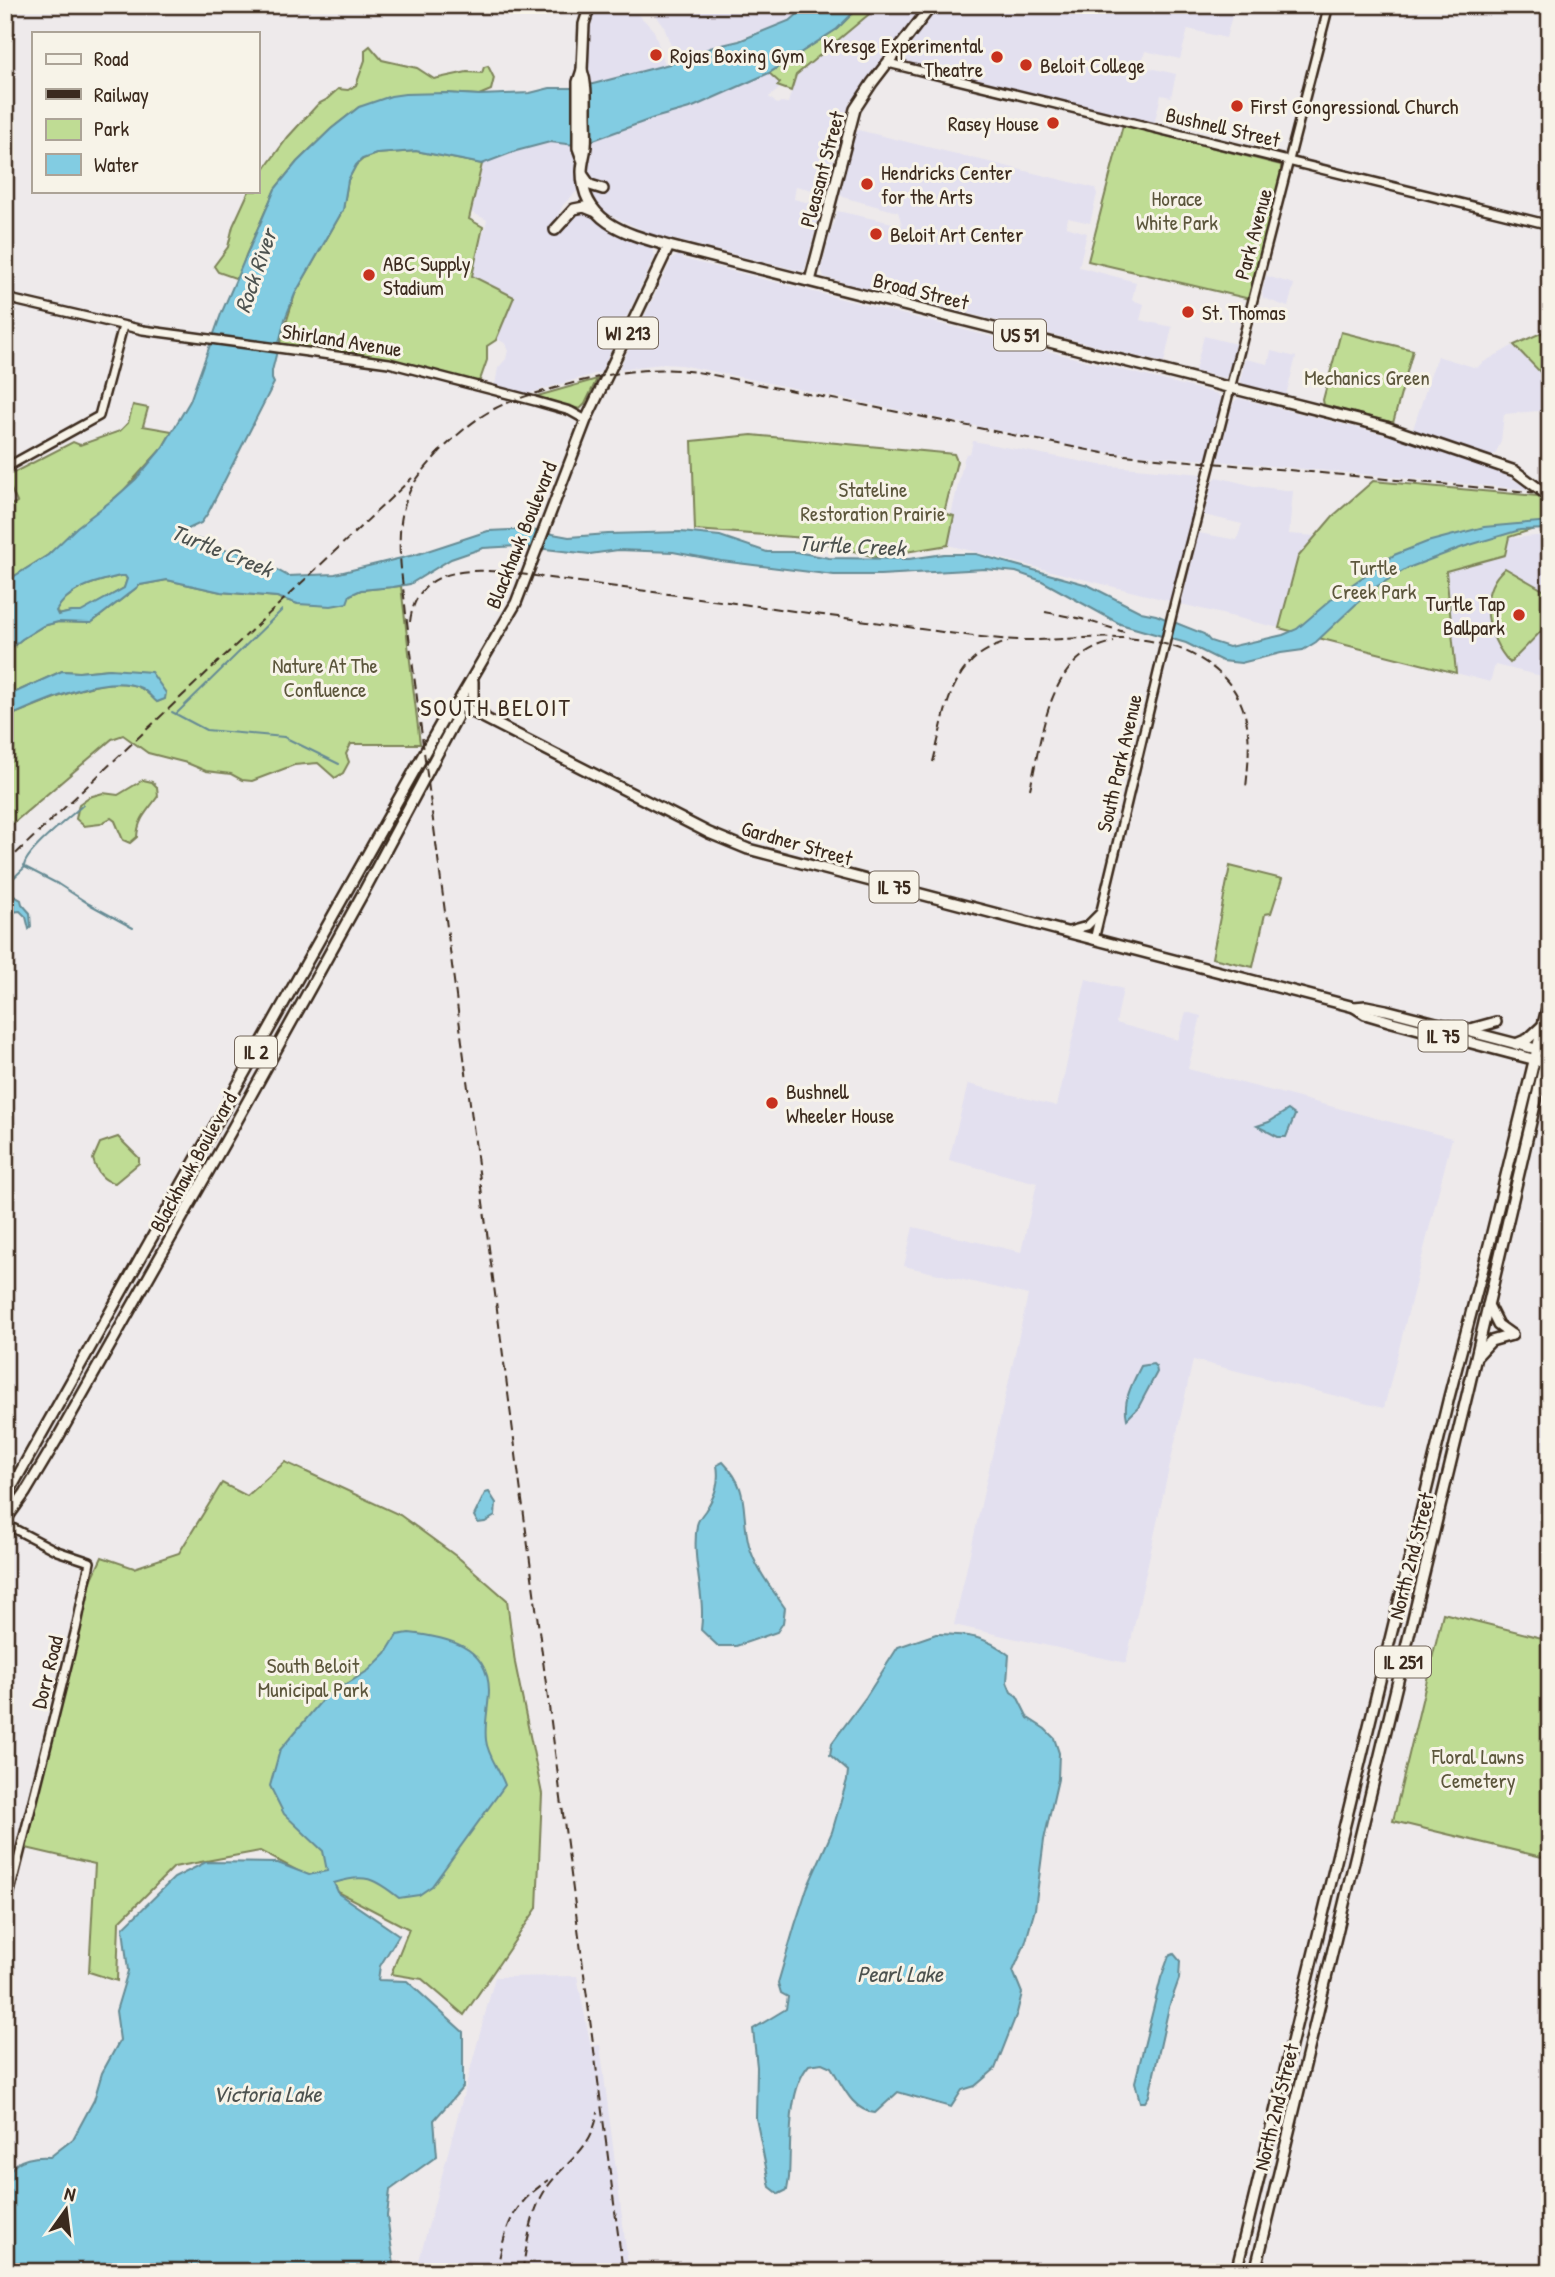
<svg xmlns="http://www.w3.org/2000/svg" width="1555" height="2277" font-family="'Patrick Hand',sans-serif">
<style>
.built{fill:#e3e0ef}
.green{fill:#bfdc94;stroke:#7d8359;stroke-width:2}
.water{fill:#82cce2;stroke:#668b94;stroke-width:2;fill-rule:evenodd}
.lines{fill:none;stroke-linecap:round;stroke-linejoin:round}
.stream{stroke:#668b94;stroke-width:2}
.minor-casing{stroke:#3b2a1e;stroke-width:12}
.major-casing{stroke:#3b2a1e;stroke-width:14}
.minor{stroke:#f7f3e8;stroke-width:7}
.major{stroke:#f7f3e8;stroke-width:9}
.rail{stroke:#3b2a1e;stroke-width:2;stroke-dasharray:10 5;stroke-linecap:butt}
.poi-dot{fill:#c8321e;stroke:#f7f3e8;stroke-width:2.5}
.labels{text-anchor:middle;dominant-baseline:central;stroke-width:6;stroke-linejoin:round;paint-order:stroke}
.shield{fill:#f7f3e8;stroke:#73665b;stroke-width:2}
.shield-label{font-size:19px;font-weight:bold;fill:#3b2a1e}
.poi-label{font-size:21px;fill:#3b2a1e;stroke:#f7f3e8;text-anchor:start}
.street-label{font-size:21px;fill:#3b2a1e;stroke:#f7f3e8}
.park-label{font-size:21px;fill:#5c563c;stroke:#f7f3e8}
.water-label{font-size:23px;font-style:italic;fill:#4d524f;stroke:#f7f3e8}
.quarter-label{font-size:24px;letter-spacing:2px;fill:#3b2a1e;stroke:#f7f3e8}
</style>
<rect width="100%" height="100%" fill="#eeeaeb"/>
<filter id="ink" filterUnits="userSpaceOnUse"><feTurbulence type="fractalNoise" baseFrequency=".0143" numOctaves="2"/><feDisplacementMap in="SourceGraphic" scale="14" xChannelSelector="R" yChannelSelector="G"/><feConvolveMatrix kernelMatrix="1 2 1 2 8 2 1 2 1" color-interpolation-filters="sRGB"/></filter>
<g filter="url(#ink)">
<g class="built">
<path d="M596,5H626L645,21L654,31L665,65L588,85V36Z"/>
<path d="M654,5H808L791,20L677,62L664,27L654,12Z"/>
<path d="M880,5H924L850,103L841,126L825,190L821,192L796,186L794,199L817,205L821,209L805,269L801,271L651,234L608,214L598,207L590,191L588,142L654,118L693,107L769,73L780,84L777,86L779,89L769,97L777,104L781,102L788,103L796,75Z"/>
<path d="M939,5H1235L1226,38L1188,29L1180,59L1145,51L1141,66L1176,74L1171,97L1161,95L1154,125L903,62L901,55Z"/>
<path d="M858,130L1095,188L1097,194L1090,223L1068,218L1066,227L1087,233L1079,267L1136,282L1132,300L1144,304L1140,320L1172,327L1164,363L911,299L881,293L824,277L821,268L837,211L902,225L898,212L846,198L840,195L854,134Z"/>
<path d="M550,142L575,145L577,191L563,205L557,218L566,223L574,211H586L605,227L652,248L655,256L601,372L523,395L495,385L498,368L506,359L508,350L506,344L496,338L514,297L471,276L487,220L471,212L482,164L516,151Z"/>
<path d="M679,255L684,259L1218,394L1222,401L1207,460L1103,452L1072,446L682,365L662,364L619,369L672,259Z"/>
<path d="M1266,276L1294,284L1288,307L1263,298L1262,292Z"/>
<path d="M1204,336L1236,344L1228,374L1225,378L1195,371Z"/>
<path d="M1514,345L1542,374L1550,390V410L1504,414L1501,441L1496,453L1492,456L1413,429L1437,356L1477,368L1482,363Z"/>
<path d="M1271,351L1296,357L1286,395L1245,385L1240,381L1245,359L1268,364Z"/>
<path d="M1238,398L1402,439L1498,471L1532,490L1218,461L1233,403Z"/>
<path d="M973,441L1100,465L1203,474L1170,601L948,545L954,516L951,515L964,459L966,454L970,453Z"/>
<path d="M1217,477L1254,486L1293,491L1289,534L1316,536L1297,557L1279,628L1181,604L1199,533L1237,540L1242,524L1204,515L1213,481Z"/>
<path d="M1550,535V678L1495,665L1490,682L1456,673L1446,570L1505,555L1508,538Z"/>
<path d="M1086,979L1123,989L1116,1023L1178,1040L1186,1012L1201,1016L1188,1069L1452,1138L1384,1408L1193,1360L1126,1663L954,1625L1028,1295L904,1266L913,1227L1021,1252L1037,1183L949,1160L968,1084L1057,1106Z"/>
<path d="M577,1976L591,2047L600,2045L629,2272H416L495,1977Z"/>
</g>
<g class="green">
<path d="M861,5H880L796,75L791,91L777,86L780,83L769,73L837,29Z"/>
<path d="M370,46L382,60L417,68L434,79L467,72L482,73L484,67L488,66L494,78L491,90L479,95L445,93L359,107L331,129L297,162L275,189L246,255L238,279L218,272L214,266L228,247L233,226L249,191H257V179L288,137L318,104L326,100L338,89L348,90L356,85L365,60V50Z"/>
<path d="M1123,125L1281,165V173L1250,299L1088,261Z"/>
<path d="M416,151L482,164L469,219L483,227L472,276L514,297L496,340L487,346V360L480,380L474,382L279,346L295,294L343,210L348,180L356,165L363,159L376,154Z"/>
<path d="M1550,329V369L1542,374L1514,345Z"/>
<path d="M1341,332L1413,350L1393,423L1324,405L1323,400Z"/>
<path d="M597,379L585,404L580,409L534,397Z"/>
<path d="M133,405L148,408L143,426L172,431L163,447L124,490L48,555L5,582V508L17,502L5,477L73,442L80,445L120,431L128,423Z"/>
<path d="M752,435L954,454L957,461L944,513L954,516L948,545L875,557L806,538L695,530L692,441Z"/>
<path d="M1373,481L1538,496L1550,507V524L1509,537L1505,555L1446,571L1456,673L1279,628L1298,557L1333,516Z"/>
<path d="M1505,568L1550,594V622L1510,663C1488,638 1475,594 1505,568Z"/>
<path d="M120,576H125L127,579L124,588L81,613L71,612L59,615L56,611C69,587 96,582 120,576Z"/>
<path d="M167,580L221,592L277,597L298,604L350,595L361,590L401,586L420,744H351L346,754L349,762L343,773L335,778L318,763L294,765L252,781L242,780L231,774L206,771L187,763L148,753L123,735L112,739L5,830V718C39,705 106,671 141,688C147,691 152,698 157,702L164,699L110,669L79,672L62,671L5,697V653L22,639L43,626L58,622L91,623L140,585Z"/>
<path d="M143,780L152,782L157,787L158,796C148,811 138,818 137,837L130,843L123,840L115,821L111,818L100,824L84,826L76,819L79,804L89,797L103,793L118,795Z"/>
<path d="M1230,866L1282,879L1271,913L1265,914L1253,967L1212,958Z"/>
<path d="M118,1137L139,1158V1163L115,1183C103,1181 96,1171 93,1159L100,1143Z"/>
<path d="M285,1462L400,1515L460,1559L507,1600L515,1663L542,1794L537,1908L464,2015L422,1979L391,1974L409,1929L260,1851L174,1867L119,1922L117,1981L89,1972L95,1864L26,1848L88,1587L102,1557L134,1568L179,1553L222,1483L247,1496Z"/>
<path d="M1443,1613L1550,1640V1859L1393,1821Z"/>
</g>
<g class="water">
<path d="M808,5H861L837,29L769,73L693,107L654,118L588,142L575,145L550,142L516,151L482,164L416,151L376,154L362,159L356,165L348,180L343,210L295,294L285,319L272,371V379L274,383L208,513L201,523L186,530L185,538L201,540L224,550L245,552L288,576L335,574L418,554L488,531L510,530H531L569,537L608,534L681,532L720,536L767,552H796L829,558L909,559L944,554H976L1088,585L1141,612L1156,615L1204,634L1210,641L1229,647L1283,635L1297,629L1333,598L1394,555L1427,542L1484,527L1550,521V529L1520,530L1463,547L1408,568L1371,590L1316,642L1303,650L1281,653L1241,663L1222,661L1186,643L1120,624L1042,581L1016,572L985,569L880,575H834L721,561L673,552L618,550L590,554L518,546L483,548L451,559L410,584L393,587L361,590L350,595L347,603L331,606L298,604L277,597L221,592L167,580L140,585L91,623L58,622L43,626L22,639L5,653V582L48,555L77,527L115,498L136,479L163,447L190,401L221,314L275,189L297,162L331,129L359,107L391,96L405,94L445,93L479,95L530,93L550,88H574L593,84L677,62L710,48L739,41L791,20ZM120,576H125L127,579L124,588L81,612H71L58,615L56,611C69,587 96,582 120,576Z"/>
<path d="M110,669L151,672L166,693L165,699L157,702C152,698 147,691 141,688C106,671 39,704 5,718V697L62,671L79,672Z"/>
<path d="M5,891L21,900L22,904L30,913L31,927L29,929L26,917L20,911L12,912V927L7,922Z"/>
<path d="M1288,1110L1295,1115L1286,1137H1278L1257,1126L1269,1122Z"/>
<path d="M1153,1364L1156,1367L1157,1372L1138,1408L1127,1419C1122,1401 1133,1382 1141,1366Z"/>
<path d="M723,1462C751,1491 740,1510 749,1545C755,1568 772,1589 785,1608L783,1623L777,1632L736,1646H718L701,1630C706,1594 691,1562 697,1525C698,1520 701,1516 705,1511C715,1496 720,1483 717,1465Z"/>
<path d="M489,1492L496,1503L495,1516L485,1522L478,1523L474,1516L485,1493Z"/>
<path d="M409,1633C445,1637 488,1645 489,1690C489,1706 484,1723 486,1740C487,1754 500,1771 505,1785L432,1886L419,1895L399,1898C374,1878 365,1873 334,1883L339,1894L399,1935L380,1966L378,1980L407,1981L463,2032V2087L434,2120L437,2156L390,2190L387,2216L395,2272H5C5,2249 0,2190 10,2171C17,2158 37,2156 50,2157L73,2139L94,2100L102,2073L120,2040L116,2011L128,1971L123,1928L174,1878L206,1862L278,1863L309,1875L327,1871L323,1851L284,1814L270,1786L280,1750L323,1699L369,1670L386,1653L397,1635Z"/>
<path d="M936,1634C967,1635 984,1635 1009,1655L1007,1682L1011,1692L1017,1696L1028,1718L1045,1729L1054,1738L1059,1753L1058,1779L1044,1840L1035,1909L1025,1944L1013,1971L1022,1993L1017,2013L995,2069L975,2086L962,2090L951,2107L898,2092L875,2113C852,2111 842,2084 831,2067L822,2063L809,2065C787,2090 791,2145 789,2178L787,2190L779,2194L770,2187L756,2118L757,2067L753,2029L786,2009L788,1997L781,1993L778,1983L795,1925L807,1888L832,1832L847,1780L848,1771L830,1755L832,1743L866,1697L898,1647Z"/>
<path d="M1174,1954L1180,1961L1179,1979L1169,2007L1149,2096L1145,2102H1140L1135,2082L1161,1978L1169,1956Z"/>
</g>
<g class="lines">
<g class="stream">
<path d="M172,712L206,730L284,737L339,764"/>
<path d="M176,714L282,610"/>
<path d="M24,866C26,851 70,817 83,805"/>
<path d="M5,886L25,867L58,884L89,904L133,928"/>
</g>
<g class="minor-casing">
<g id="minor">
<path d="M888,63L1550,225"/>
<path d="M5,298L143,330L389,363L535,401L570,411L586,420"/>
<path d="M5,468L99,416L123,326"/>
<path d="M1069,931L1087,926L1100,913"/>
<path d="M1094,940L1175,602L1329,5"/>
<path d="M5,1524L57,1551L90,1562L76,1629L5,1912"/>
</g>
</g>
<g class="major-casing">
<g id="major">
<path d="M582,70C587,84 586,98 586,113C586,124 587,135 586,146C585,155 582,163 582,172C582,223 628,234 669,246L1386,427L1515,471L1550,497"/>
<path d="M582,159L578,148V82L582,70L584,24L590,5"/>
<path d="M583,175L590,185L603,189"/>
<path d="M555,230L574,209L584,207L594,211"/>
<path d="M810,281L855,109L872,83L932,5"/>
<path d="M473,681V699L484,716"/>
<path d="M457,704L709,833L748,849L1354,1007L1366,1006L1386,1010L1540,1050"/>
<path d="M1354,1007L1365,1014L1392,1022L1540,1061"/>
<path d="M1467,1030L1496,1022"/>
<path d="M1516,1044L1528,1039L1541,1027"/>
<path d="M1539,1089L1550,1076"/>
<path d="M1488,1305L1498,1325L1512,1335"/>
<path d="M1478,1355L1491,1341L1512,1335"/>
<path d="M5,1499L448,711L457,704L516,603L586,420L669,246"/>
<path d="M5,1521L25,1493L56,1441L230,1133L363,893L457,717V704"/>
<path d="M1236,2272L1449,1397L1489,1245L1550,996"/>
<path d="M1255,2272L1468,1391L1550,1041"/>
</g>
</g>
<use href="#minor" class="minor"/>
<use href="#major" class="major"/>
<g class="rail">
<path d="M440,451C431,462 421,472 413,485C391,523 402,572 406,614L623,2272"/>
<path d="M435,456C453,439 471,421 494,409C513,399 534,394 555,388C605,374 651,364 703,373L1103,453L1550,494"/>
<path d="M1045,612L1082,619L1124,632"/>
<path d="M410,622C417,560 483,569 528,575C631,589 735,603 838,617C892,624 947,634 1001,639C1068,645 1148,621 1208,664C1254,697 1251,739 1246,788"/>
<path d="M933,762C946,711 949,657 1008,642"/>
<path d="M1030,789C1043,734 1047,655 1114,642"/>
<path d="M5,864L412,478"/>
<path d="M496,2272C507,2226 508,2209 548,2180"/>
<path d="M522,2272C527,2246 530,2215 544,2192C564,2160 590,2155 598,2112"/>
</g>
</g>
</g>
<g class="poi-dot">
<circle cx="656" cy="55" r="7"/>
<circle cx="997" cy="57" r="7"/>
<circle cx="1026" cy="65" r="7"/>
<circle cx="1237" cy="106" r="7"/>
<circle cx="1053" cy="123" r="7"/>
<circle cx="867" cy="184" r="7"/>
<circle cx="876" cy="234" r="7"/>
<circle cx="369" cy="275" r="7"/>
<circle cx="1188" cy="312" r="7"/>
<circle cx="1519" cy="615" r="7"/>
<circle cx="772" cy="1103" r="7"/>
</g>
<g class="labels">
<g class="shield">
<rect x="598" y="317.5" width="60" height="31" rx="5"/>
<rect x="994" y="319.5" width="52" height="31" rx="5"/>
<rect x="869.5" y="871.5" width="49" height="31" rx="5"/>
<rect x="1418.5" y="1020.5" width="49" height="31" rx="5"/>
<rect x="235" y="1036.5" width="42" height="31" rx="5"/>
<rect x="1375" y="1646.5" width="56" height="31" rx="5"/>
</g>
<g class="shield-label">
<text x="628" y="333">WI 213</text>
<text x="1020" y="335">US 51</text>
<text x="894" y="887">IL 75</text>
<text x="1443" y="1036">IL 75</text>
<text x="256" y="1052">IL 2</text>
<text x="1403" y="1662">IL 251</text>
</g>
<g class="poi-label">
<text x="983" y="45" text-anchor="end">Kresge Experimental<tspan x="983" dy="24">Theatre</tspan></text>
<text x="670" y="55">Rojas Boxing Gym</text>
<text x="1040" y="65">Beloit College</text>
<text x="1251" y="106">First Congressional Church</text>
<text x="1039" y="123" text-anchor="end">Rasey House</text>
<text x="881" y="172">Hendricks Center<tspan x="881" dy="24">for the Arts</tspan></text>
<text x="890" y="234">Beloit Art Center</text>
<text x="383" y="263">ABC Supply<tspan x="383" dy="24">Stadium</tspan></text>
<text x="1202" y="312">St. Thomas</text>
<text x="1505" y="603" text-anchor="end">Turtle Tap<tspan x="1505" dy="24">Ballpark</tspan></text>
<text x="786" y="1091">Bushnell<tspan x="786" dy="24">Wheeler House</tspan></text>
</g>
<g class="street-label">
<text transform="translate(1223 127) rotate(13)">Bushnell Street</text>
<text transform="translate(822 169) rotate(-75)">Pleasant Street</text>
<text transform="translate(1253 234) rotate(-75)">Park Avenue</text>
<text transform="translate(921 291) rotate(14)">Broad Street</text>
<text transform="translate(342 340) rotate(9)">Shirland Avenue</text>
<text transform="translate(521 535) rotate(-68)">Blackhawk Boulevard</text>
<text transform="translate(1119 763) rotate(-77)">South Park Avenue</text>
<text transform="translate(797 843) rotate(16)">Gardner Street</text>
<text transform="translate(193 1162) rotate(-61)">Blackhawk Boulevard</text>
<text transform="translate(1411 1556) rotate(-76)">North 2nd Street</text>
<text transform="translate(47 1672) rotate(-76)">Dorr Road</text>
<text transform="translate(1276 2107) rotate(-76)">North 2nd Street</text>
</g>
<g class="park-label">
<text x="1177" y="198">Horace<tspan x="1177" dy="24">White Park</tspan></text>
<text x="1367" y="377">Mechanics Green</text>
<text x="873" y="489">Stateline<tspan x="873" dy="24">Restoration Prairie</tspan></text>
<text x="1374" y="567">Turtle<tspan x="1374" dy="24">Creek Park</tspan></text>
<text x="325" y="665">Nature At The<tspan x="325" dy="24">Confluence</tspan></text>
<text x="313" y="1665">South Beloit<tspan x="313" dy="24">Municipal Park</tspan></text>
<text x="1478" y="1756">Floral Lawns<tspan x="1478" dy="24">Cemetery</tspan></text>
</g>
<g class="water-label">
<text transform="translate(255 271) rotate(-71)">Rock River</text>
<text transform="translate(852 545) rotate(3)">Turtle Creek</text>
<text transform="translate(222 550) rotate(22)">Turtle Creek</text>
<text x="900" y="1973">Pearl Lake</text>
<text x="267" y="2093">Victoria Lake</text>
</g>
<g class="quarter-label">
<text x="496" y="707">SOUTH BELOIT</text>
</g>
</g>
<rect width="1555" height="2277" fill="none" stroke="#f7f3e8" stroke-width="28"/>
<rect x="14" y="14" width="1527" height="2249" fill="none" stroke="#3b2a1e" stroke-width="2.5" filter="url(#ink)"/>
<rect x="32" y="32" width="228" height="161" fill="#f7f3e8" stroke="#aca397" stroke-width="2"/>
<rect x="46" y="54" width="35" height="10" fill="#f7f3e8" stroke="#aca397" stroke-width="2"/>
<text x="94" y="66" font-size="21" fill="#3b2a1e">Road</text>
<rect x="46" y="89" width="35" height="10" fill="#3b2a1e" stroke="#aca397" stroke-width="2"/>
<text x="94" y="102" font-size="21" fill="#3b2a1e">Railway</text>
<rect x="46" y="119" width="35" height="21" fill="#bfdc94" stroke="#aca397" stroke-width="2"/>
<text x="94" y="136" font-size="21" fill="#3b2a1e">Park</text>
<rect x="46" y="154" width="35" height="21" fill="#82cce2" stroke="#aca397" stroke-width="2"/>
<text x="94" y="172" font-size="21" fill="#3b2a1e">Water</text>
<g transform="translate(66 2210) rotate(14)" stroke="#f7f3e8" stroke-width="5" paint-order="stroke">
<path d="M0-5L12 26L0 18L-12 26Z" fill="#3b2a1e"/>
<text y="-10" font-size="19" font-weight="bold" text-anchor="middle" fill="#3b2a1e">N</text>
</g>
</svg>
